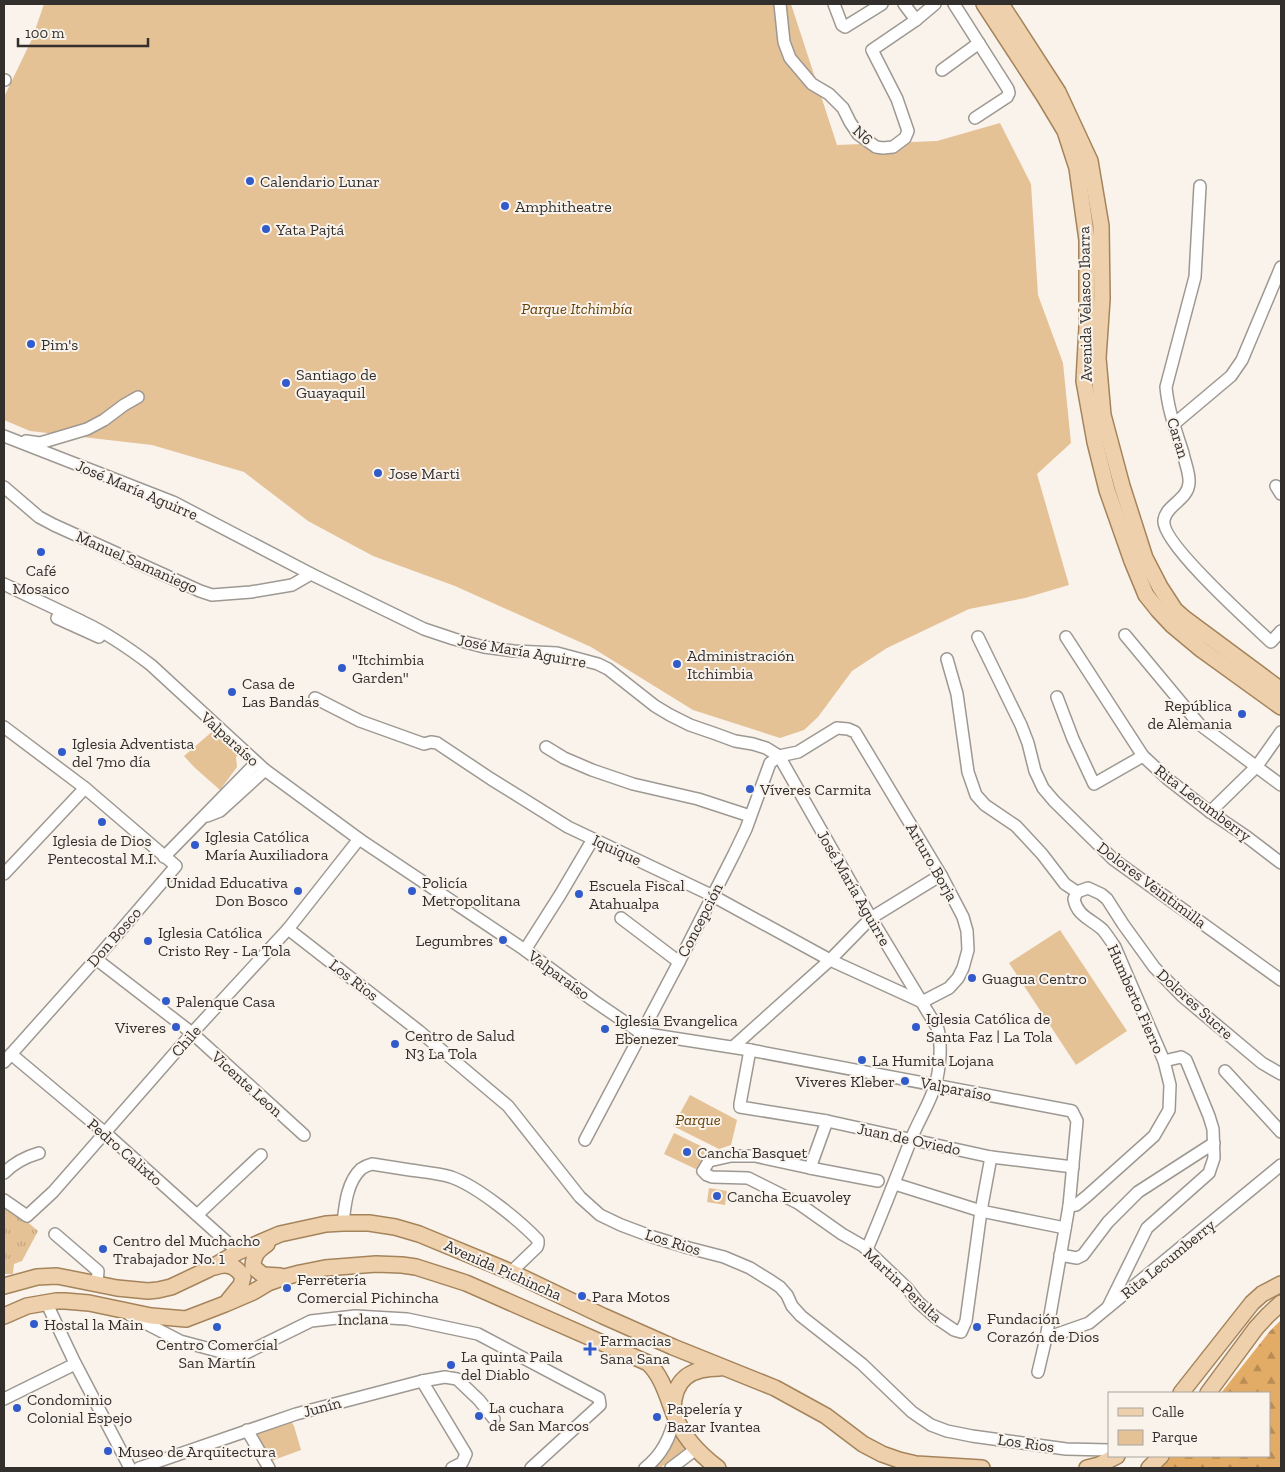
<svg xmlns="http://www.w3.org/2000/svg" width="1285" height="1472" font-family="'Zilla Slab',serif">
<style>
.grass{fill:url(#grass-tufts)}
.forest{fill:url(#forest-firs)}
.park{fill:#e5c196}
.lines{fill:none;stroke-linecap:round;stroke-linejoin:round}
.minor-casing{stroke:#9e9892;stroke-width:14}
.major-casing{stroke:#a5845b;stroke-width:18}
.minor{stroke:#fff;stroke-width:11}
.major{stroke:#eed1ac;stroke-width:15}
.poi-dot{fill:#315bcb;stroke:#f9f3ec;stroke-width:2}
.labels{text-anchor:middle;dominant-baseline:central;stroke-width:4;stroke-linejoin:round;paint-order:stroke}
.street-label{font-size:16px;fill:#322f2d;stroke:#f9f3ec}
.poi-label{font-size:16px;fill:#322f2d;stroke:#f9f3ec;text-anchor:start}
.park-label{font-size:16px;font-style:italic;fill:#654107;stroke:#f9f3ec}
</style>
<defs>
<pattern id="grass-tufts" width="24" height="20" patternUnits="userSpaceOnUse" patternTransform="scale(1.25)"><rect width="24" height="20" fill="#e5c196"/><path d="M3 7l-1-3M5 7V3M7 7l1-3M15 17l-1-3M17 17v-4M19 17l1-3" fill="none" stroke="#c5a682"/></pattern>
<pattern id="forest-firs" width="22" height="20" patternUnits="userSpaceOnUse" patternTransform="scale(1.25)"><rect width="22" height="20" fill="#e3ac66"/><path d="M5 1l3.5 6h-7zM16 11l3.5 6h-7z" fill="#b98c54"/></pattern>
</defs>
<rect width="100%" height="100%" fill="#f9f3ec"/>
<path class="grass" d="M4,1202L38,1231L22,1261L14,1264L13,1274H4Z"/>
<path class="forest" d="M1281,1320V1468H1161L1171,1456H1269V1393H1221L1270,1331Z"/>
<g class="park">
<path d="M44,4H791L837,145L937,141L1000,123L1031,184L1038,295L1063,363L1071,443L1037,474L1069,585L1025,598L969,609L887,648L852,671L818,717L804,730L780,738L693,710L591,647L455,586L373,556L308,521L244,472L152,445L30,431L4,420V97L32,39Z"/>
<path d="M214,730L240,752L236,757L237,767L220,790L194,767L184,756Z"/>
<path d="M1060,930L1127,1031L1076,1065L1009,963Z"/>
<path d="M690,1095L737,1120L731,1145L719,1149L673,1126Z"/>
<path d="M674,1133L709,1150L700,1171L664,1154Z"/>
<path d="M709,1188L727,1191L725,1205L707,1202Z"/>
<path d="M291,1421L294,1426L301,1450L271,1461L256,1432Z"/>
<path d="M675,1435L686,1448L685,1451L660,1468H654C665,1459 670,1449 675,1435Z"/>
</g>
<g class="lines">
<g class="minor-casing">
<g id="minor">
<path d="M780,4L784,42L790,58L812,84L829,94L843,108L850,122L858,134L876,147L883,148L893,147L905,138L908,131L897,99L872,50L916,20L935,4"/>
<path d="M834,4L842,25L845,27L882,4"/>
<path d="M904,4L916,20"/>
<path d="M954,4L1008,89L1009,93L1007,97L975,118"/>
<path d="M942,70L979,43"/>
<path d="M4,80H5"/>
<path d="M1200,186L1195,277L1166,387C1168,410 1176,431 1183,453C1185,463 1190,474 1189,483C1188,500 1166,505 1164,520C1160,542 1253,625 1271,642L1281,631"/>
<path d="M1174,424L1231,376L1242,360L1281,267"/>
<path d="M4,436L173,502L311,574L424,629L454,639L484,647L514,651L557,653L598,664L608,669L655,706L670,715L690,725L716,734L735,741L753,744L766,748L779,756L871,918L938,1029C942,1045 940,1069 935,1086C929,1105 917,1123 910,1142C896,1178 882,1214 867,1249"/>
<path d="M26,441L40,443L87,429L104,420L124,405L138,397"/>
<path d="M1276,486L1281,494"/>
<path d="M4,487L39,517L54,525L200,591L212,595L251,592L292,585L311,574"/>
<path d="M4,584C30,597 57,609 83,622C107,633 130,649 151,665L265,770L359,839L525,950L594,1001L641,1033L750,1050L1072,1111L1077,1121L1069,1206L1046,1338L1038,1372"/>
<path d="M57,618L99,637"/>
<path d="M1125,635L1199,724L1281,785"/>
<path d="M978,637L1021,725L1028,743L1035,771L1043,788L1054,801L1113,859L1281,980"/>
<path d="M1066,637L1143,756L1169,780L1210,812L1247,837L1281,863"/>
<path d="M947,659L957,694L968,772L976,795L985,805L1016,826L1042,854L1065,884L1077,892"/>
<path d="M1057,697L1073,739L1094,784L1143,756"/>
<path d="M315,698L360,721L424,744L431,742L437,743L491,779L568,827L709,894L713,896L830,960L922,1002L949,988L958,978L963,968L968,950L967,931L963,917L941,875L855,732L848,729L837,728L798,752L779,756L770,763L746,829L734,854L679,962L585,1140"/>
<path d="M4,727L85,788L176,866L96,959L4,1062"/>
<path d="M546,747L564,758L592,770L633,784L698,799L750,816"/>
<path d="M1210,812L1257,766L1281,732"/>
<path d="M207,816L220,811L265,770"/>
<path d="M164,857L256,763"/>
<path d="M4,874L85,788"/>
<path d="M1077,892L1088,888L1101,894L1107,899L1123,924L1154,967L1182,996L1262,1063L1281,1074"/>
<path d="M621,918L679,962"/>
<path d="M288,929L419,1031L508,1106L580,1197L600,1215L621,1225L653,1237L689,1248L724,1257L750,1268L771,1281L780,1287L787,1295L792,1306L801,1316L862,1364L912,1412L931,1425L947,1431L972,1436L1066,1449L1109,1450"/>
<path d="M525,950L560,895L593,839"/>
<path d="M96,959L192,1033L304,1135"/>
<path d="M733,1047L830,960L871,918L941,875"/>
<path d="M750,1050L740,1104V1107L827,1121L991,1157L1073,1167"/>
<path d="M11,1054L110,1137L238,1252"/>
<path d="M1225,1071L1281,1132"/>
<path d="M810,1168L827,1121"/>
<path d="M4,1173C14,1163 25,1157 39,1153"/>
<path d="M878,1181L810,1168L755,1156H731L709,1161L703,1171L707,1175L712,1177L748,1178L798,1203L842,1234L863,1246L907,1288L918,1302L935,1317L954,1330L961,1332L966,1321L981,1211L991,1157"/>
<path d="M895,1184L981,1211L1065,1228"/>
<path d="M4,1200L27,1216L53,1192L194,1031L288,929L359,839"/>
<path d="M1069,1206L1076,1205L1087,1196L1154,1136L1169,1110L1170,1085L1164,1061L1115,947C1111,941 1107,935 1103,930C1091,919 1077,916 1074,899L1077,892"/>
<path d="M197,1215L261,1155"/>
<path d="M343,1223C345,1205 347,1182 361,1169C364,1167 368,1165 372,1164C385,1166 397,1168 410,1170C424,1172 438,1173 451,1177C477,1186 519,1220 538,1240V1244L537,1247L511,1272"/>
<path d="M55,1234L98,1271L97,1284"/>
<path d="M1060,1255L1077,1258L1083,1255L1108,1222L1138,1192L1214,1143"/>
<path d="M46,1302L74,1361L130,1468"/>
<path d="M1108,1307L1147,1228L1209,1173L1214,1158L1213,1129L1209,1116L1186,1060L1181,1057L1164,1061"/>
<path d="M130,1315L180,1341L229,1354L246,1353L311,1321L355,1316L407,1319L478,1334L599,1398L600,1405L531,1468"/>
<path d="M1046,1338L1089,1323L1281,1165"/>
<path d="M422,1381L466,1454L462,1463L452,1468"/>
<path d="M4,1399L75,1364"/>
<path d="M247,1430L269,1468"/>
<path d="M139,1468L296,1414L422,1381L445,1377L457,1379L479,1400L494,1419"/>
<path d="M645,1468C662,1455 671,1437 675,1415"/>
<path d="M671,1468L696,1449"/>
</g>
</g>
<g class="major-casing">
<g id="major">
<path d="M984,4L1044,96L1065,131L1077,168L1087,240V327L1084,381L1095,442L1107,490L1132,561L1146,595L1158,610L1172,625L1202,650L1281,707"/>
<path d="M1001,4L1058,92L1090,161L1101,226L1102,299L1098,358L1103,415L1122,486L1145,558L1160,587L1175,610L1184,618L1281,690"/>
<path d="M267,1244C258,1250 253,1255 253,1267L263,1275L280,1276"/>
<path d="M215,1267C227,1262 236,1266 243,1277L241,1285L228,1301"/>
<path d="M4,1286L37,1277L57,1276L117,1288L148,1291L158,1290L171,1287L209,1269L238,1252L280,1234L326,1224L343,1223H369L395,1227L419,1234L511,1272L603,1316L673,1347L775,1388L826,1416L863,1444L882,1454L899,1460L916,1464L982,1468"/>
<path d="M4,1316L27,1306L56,1301H65L89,1303L151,1316L186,1319L225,1304L253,1292L268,1283L285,1277L300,1273L325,1268L376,1264L402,1265L416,1267L466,1283L648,1363C662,1376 667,1396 674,1414C683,1437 699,1454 718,1468"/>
<path d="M1181,1393L1252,1303L1262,1294L1281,1284"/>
<path d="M1208,1393L1256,1328L1267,1316L1281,1303"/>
<path d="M673,1409C674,1378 691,1368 720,1368"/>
<path d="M1087,1468L1099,1465L1117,1456"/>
<path d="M1149,1468L1161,1456"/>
</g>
</g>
<use href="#minor" class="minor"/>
<use href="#major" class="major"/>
</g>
<g class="poi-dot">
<circle cx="250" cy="181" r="5"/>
<circle cx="505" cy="206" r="5"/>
<circle cx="266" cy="229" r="5"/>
<circle cx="31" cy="344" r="5"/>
<circle cx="286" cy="383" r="5"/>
<circle cx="378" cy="473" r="5"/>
<circle cx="41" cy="552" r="5"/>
<circle cx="677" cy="664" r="5"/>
<circle cx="342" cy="668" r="5"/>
<circle cx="232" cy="692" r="5"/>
<circle cx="1242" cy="714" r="5"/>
<circle cx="62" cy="752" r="5"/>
<circle cx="750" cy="789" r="5"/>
<circle cx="102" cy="822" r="5"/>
<circle cx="195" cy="845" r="5"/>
<circle cx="298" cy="891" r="5"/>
<circle cx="412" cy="891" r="5"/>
<circle cx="579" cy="894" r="5"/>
<circle cx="503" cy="940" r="5"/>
<circle cx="148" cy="941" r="5"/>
<circle cx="972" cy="978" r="5"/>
<circle cx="166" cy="1001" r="5"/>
<circle cx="176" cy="1027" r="5"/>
<circle cx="916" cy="1027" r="5"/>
<circle cx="605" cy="1029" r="5"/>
<circle cx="395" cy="1044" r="5"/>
<circle cx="862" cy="1060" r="5"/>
<circle cx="905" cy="1081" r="5"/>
<circle cx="687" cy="1152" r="5"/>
<circle cx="717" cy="1196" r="5"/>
<circle cx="103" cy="1249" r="5"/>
<circle cx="287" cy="1288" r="5"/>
<circle cx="582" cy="1296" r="5"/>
<circle cx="34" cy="1324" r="5"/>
<circle cx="217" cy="1327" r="5"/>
<circle cx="977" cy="1327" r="5"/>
<path d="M587.5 1341.5h5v5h5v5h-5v5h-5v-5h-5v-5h5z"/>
<circle cx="451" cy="1365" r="5"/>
<circle cx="17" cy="1408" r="5"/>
<circle cx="479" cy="1416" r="5"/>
<circle cx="657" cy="1417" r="5"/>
<circle cx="108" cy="1451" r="5"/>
</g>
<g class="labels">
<g class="street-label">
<text transform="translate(863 135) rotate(42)">N6</text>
<text transform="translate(1085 304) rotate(-91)">Avenida Velasco Ibarra</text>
<text transform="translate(1178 438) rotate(73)">Caran</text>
<text transform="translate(137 490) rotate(23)">José María Aguirre</text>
<text transform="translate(137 562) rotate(24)">Manuel Samaniego</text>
<text transform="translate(522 651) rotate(10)">José María Aguirre</text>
<text transform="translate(230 739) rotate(42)">Valparaíso</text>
<text transform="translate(1203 803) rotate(37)">Rita Lecumberry</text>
<text transform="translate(617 850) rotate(25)">Iquique</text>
<text transform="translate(932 862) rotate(60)">Arturo Borja</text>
<text transform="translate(1152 885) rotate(37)">Dolores Veintimilla</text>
<text transform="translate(854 888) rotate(60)">José María Aguirre</text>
<text transform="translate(700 920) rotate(-63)">Concepción</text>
<text transform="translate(114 937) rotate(-49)">Don Bosco</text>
<text transform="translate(559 975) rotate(36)">Valparaíso</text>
<text transform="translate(354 980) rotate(38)">Los Rios</text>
<text transform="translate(1136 999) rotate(66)">Humberto Fierro</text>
<text transform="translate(1195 1004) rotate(42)">Dolores Sucre</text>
<text transform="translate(186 1041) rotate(-49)">Chile</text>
<text transform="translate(247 1084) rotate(42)">Vicente Leon</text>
<text transform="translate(956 1089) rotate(11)">Valparaíso</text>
<text transform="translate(909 1139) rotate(12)">Juan de Oviedo</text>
<text transform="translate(125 1152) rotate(41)">Pedro Calixto</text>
<text transform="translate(673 1242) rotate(17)">Los Rios</text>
<text transform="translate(1168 1259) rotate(-39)">Rita Lecumberry</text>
<text transform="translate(503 1270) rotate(24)">Avenida Pichincha</text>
<text transform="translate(903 1285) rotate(43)">Martin Peralta</text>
<text transform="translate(363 1319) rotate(-1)">Inclana</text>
<text transform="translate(322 1407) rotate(-15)">Junín</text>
<text transform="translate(1026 1443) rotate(8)">Los Rios</text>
</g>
<g class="poi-label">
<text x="260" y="181">Calendario Lunar</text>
<text x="515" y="206">Amphitheatre</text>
<text x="276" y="229">Yata Pajtá</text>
<text x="41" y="344">Pim's</text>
<text x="296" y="374">Santiago de<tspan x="296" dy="18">Guayaquil</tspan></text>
<text x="388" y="473">Jose Marti</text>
<text x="41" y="570" text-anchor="middle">Café<tspan x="41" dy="18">Mosaico</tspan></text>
<text x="687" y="655">Administración<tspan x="687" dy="18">Itchimbia</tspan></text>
<text x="352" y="659">"Itchimbia<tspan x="352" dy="18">Garden"</tspan></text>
<text x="242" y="683">Casa de<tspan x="242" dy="18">Las Bandas</tspan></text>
<text x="1232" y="705" text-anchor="end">República<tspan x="1232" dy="18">de Alemania</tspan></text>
<text x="72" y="743">Iglesia Adventista<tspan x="72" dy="18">del 7mo día</tspan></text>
<text x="760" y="789">Víveres Carmita</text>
<text x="205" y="836">Iglesia Católica<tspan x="205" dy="18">María Auxiliadora</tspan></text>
<text x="102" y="840" text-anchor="middle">Iglesia de Dios<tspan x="102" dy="18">Pentecostal M.I.</tspan></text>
<text x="288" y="882" text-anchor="end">Unidad Educativa<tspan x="288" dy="18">Don Bosco</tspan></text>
<text x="422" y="882">Policía<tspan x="422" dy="18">Metropolitana</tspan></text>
<text x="589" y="885">Escuela Fiscal<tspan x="589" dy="18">Atahualpa</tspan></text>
<text x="158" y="932">Iglesia Católica<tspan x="158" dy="18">Cristo Rey - La Tola</tspan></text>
<text x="493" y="940" text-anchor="end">Legumbres</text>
<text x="982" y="978">Guagua Centro</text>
<text x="176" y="1001">Palenque Casa</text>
<text x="926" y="1018">Iglesia Católica de<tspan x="926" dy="18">Santa Faz | La Tola</tspan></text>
<text x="615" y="1020">Iglesia Evangelica<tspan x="615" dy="18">Ebenezer</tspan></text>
<text x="166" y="1027" text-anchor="end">Viveres</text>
<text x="405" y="1035">Centro de Salud<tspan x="405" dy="18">N3 La Tola</tspan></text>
<text x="872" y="1060">La Humita Lojana</text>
<text x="895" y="1081" text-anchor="end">Viveres Kleber</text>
<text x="697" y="1152">Cancha Basquet</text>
<text x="727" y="1196">Cancha Ecuavoley</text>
<text x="113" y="1240">Centro del Muchacho<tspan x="113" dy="18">Trabajador No. 1</tspan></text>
<text x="297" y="1279">Ferretería<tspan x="297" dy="18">Comercial Pichincha</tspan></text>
<text x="592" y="1296">Para Motos</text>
<text x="987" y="1318">Fundación<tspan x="987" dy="18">Corazón de Dios</tspan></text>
<text x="44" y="1324">Hostal la Main</text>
<text x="600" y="1340">Farmacias<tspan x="600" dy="18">Sana Sana</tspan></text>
<text x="217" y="1344" text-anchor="middle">Centro Comercial<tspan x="217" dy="18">San Martín</tspan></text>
<text x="461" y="1356">La quinta Paila<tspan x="461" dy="18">del Diablo</tspan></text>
<text x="27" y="1399">Condominio<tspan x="27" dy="18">Colonial Espejo</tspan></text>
<text x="489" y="1407">La cuchara<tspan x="489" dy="18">de San Marcos</tspan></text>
<text x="667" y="1408">Papelería y<tspan x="667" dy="18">Bazar Ivantea</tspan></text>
<text x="118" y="1451">Museo de Arquitectura</text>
</g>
<g class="park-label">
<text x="577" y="308">Parque Itchimbía</text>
<text x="698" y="1119">Parque</text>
</g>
</g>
<rect width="1285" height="1472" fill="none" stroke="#322f2d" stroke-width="10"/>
<rect x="1108" y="1392" width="162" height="65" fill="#f9f3ec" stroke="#a9a5a0"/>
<rect x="1118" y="1408" width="25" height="8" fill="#eed1ac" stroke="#a9a5a0"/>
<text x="1152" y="1417" font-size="15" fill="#322f2d">Calle</text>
<rect x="1118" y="1430" width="25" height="15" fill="#e5c196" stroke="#a9a5a0"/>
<text x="1152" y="1442" font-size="15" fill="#322f2d">Parque</text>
<path d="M18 38v8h130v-8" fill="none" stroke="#322f2d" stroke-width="2.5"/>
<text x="25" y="38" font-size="15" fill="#322f2d" stroke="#f9f3ec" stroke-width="4" paint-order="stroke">100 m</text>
</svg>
